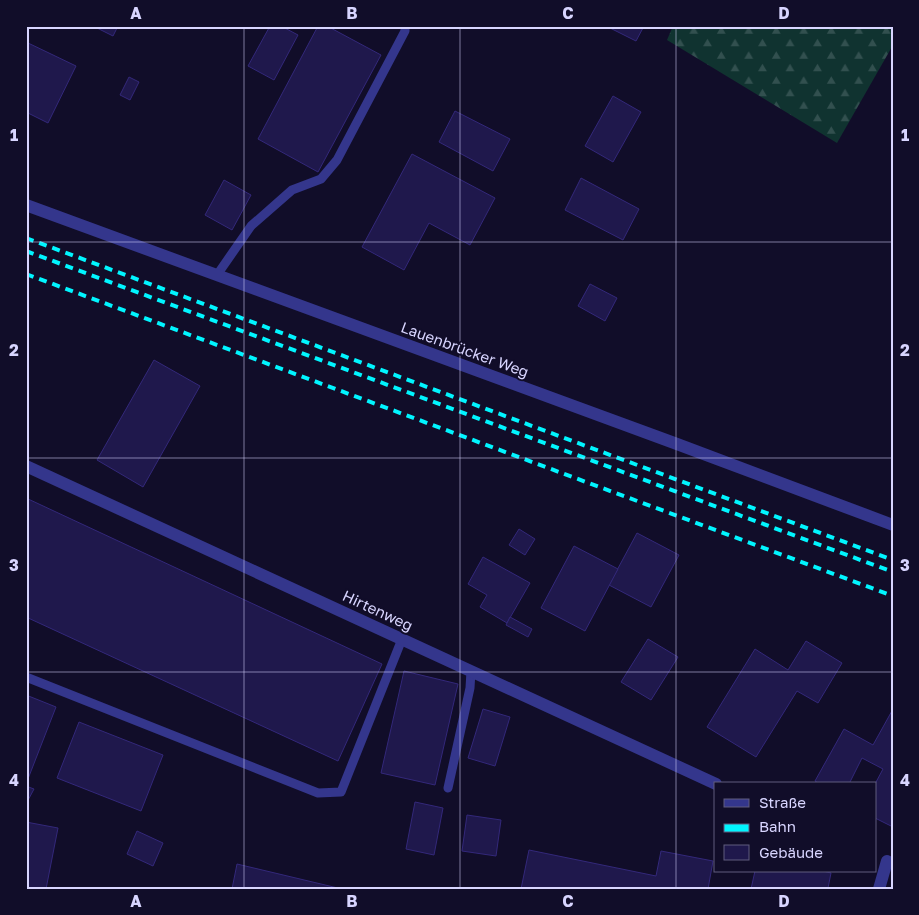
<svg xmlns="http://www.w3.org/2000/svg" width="919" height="915" font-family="'Golos Text',sans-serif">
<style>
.forest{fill:url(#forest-firs)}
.building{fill:#1f184c;stroke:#33287a}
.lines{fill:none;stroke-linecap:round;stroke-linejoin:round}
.service{stroke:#34368c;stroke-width:9}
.minor{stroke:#34368c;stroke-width:12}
.rail{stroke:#01f5ff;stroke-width:4;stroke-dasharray:8 6;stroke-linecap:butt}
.grid{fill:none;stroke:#d8d5ff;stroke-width:1;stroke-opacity:0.55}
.labels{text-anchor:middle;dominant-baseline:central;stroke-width:4;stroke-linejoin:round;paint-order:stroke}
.street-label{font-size:15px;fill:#d8d5ff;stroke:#110d29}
.neatline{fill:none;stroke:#d8d5ff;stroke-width:2}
.grid-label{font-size:16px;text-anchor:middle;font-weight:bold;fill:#d8d5ff}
</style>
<defs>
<pattern id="forest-firs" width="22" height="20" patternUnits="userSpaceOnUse" patternTransform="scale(1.25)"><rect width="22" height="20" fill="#103330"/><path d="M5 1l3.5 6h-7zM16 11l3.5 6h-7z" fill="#32504f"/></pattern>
</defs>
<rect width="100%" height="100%" fill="#110d29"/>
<path class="forest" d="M673,26H893V45L837,143L667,40Z"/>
<g class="building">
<path d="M93,26H118L113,36Z"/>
<path d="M270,26H281L298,35L274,80L248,66Z"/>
<path d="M318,26H327L381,55L318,172L258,139Z"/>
<path d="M606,26H644L636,41Z"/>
<path d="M26,42L76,66L48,123L26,112Z"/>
<path d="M129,77L139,82L130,100L120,95Z"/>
<path d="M613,96L641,112L613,162L585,146Z"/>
<path d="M455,111L510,139L493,171L439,142Z"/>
<path d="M412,154L495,198L470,245L429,223L404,270L362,247Z"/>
<path d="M581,178L639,209L623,240L565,210Z"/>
<path d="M224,180L251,195L232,230L205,215Z"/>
<path d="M590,284L617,298L605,321L578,306Z"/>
<path d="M154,360L200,386L143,487L97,460Z"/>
<path d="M26,498L382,664L338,761L26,617Z"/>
<path d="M519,529L535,539L525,555L509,545Z"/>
<path d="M637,533L679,555L651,607L609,585Z"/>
<path d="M574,546L618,569L585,631L541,608Z"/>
<path d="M483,557L530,583L507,623L480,607L487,595L468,584Z"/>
<path d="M510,617L532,629L528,637L506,625Z"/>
<path d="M648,639L678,657L651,700L621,682Z"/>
<path d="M806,641L842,663L818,703L797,691L756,757L707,727L755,649L788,670Z"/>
<path d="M404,671L458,684L435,785L381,773Z"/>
<path d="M26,695L56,707L26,784Z"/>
<path d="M483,709L510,717L495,766L468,758Z"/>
<path d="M893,709V827L875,818V784L883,769L862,758L849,784H820L815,781L844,729L873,745Z"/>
<path d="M79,722L163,755L141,811L57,778Z"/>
<path d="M26,786L34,789L26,804Z"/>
<path d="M415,802L443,808L434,855L406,849Z"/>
<path d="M467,815L501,820L496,856L462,851Z"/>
<path d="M26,822L58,828L46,889H26Z"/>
<path d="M137,831L163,843L153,866L127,854Z"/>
<path d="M529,850L656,876L661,851L713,861L708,889H521Z"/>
<path d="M237,864L342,889H232Z"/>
<path d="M755,871H823L831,873L828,888L830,889H751Z"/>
</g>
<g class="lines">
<g class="service">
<path d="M217,275L251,226L292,190L321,179L337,160L405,31V26"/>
<path d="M26,677L318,793L341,792L402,639"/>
<path d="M448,788L470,688L471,671"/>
</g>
<g class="minor">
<path d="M26,205L677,444L893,525"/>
<path d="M26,466L716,784"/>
<path d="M879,889L887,861"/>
</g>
<g class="rail">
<path d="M26,238L893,560"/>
<path d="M26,251L893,572"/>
<path d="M26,274L893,596"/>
</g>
</g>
<path class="grid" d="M244,26V889M460,26V889M676,26V889M26,242H893M26,458H893M26,672H893"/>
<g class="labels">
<g class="street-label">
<text transform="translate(465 349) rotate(20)">Lauenbrücker Weg</text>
<text transform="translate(378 610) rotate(25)">Hirtenweg</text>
</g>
</g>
<rect width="919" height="915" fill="none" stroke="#110d29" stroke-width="55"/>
<rect x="714" y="782" width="162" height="90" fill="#110d29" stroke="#615d7f"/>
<rect x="724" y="799" width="25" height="8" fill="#34368c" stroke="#615d7f"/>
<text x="759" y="808" font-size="15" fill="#d8d5ff">Straße</text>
<rect x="724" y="824" width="25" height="8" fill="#01f5ff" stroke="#615d7f"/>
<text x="759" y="832" font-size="15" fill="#d8d5ff">Bahn</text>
<rect x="724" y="845" width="25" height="15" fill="#1f184c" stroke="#615d7f"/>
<text x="759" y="858" font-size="15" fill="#d8d5ff">Gebäude</text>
<rect x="28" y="28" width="864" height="860" class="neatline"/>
<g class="grid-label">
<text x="136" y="19">A</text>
<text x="352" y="19">B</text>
<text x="568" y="19">C</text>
<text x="784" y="19">D</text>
<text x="14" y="141">1</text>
<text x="905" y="141">1</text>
<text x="14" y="356">2</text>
<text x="905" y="356">2</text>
<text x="14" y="571">3</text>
<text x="905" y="571">3</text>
<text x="14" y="786">4</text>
<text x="905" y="786">4</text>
<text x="136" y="907">A</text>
<text x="352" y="907">B</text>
<text x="568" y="907">C</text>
<text x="784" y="907">D</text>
</g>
</svg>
